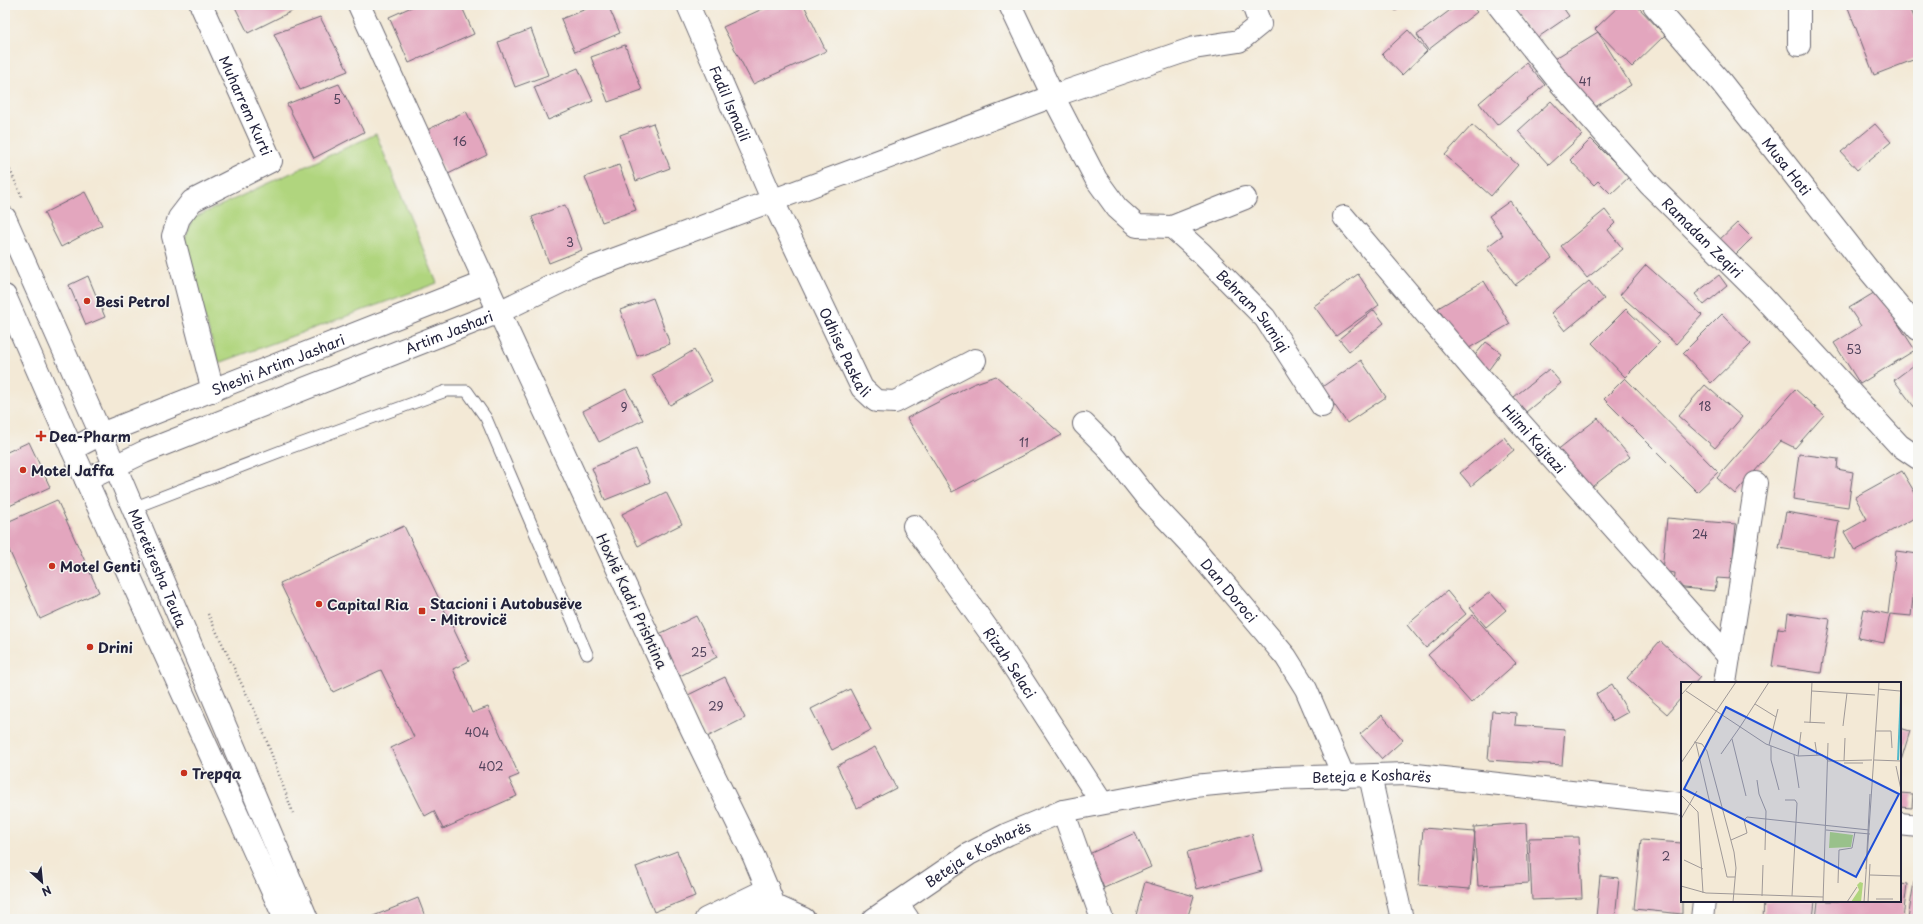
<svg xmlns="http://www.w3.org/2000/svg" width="1923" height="924" font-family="'Playpen Sans',sans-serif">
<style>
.green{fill:#b0d57e;stroke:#697c5c}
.building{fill:#e3a6be}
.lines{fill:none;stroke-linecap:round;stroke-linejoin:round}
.lane-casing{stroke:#6b6871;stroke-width:13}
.street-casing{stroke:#6b6871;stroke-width:24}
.secondary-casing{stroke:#6b6871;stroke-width:24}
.path{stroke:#6b6871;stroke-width:2.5;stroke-dasharray:1 3;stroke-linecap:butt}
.lane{stroke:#fff;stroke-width:11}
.street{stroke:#fff;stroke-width:22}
.secondary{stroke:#fff;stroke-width:22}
.poi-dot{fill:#c8321e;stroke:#f6f6f2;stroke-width:1.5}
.labels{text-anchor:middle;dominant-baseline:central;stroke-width:3;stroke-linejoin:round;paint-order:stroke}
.number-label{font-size:12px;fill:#52435c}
.street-label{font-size:14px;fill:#22223b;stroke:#f6f6f2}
.poi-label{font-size:14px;font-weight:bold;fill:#22223b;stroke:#f6f6f2;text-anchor:start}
.inset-river{fill:none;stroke:#4fb9cb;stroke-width:2}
.inset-road{fill:none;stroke:#9f9998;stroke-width:1}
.view{fill:#1d4ed8;fill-opacity:0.15;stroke:#1d4ed8;stroke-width:2}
.inset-edge{fill:none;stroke:#22223b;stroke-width:2}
</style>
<rect width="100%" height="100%" fill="#f6f6f2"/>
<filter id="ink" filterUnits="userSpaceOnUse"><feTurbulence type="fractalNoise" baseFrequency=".025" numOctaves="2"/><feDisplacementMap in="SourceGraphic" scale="8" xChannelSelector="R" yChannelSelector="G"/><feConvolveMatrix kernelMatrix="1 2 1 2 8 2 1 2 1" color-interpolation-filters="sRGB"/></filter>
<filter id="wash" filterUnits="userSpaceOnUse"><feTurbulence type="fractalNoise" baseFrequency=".012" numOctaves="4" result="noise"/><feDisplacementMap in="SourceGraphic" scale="16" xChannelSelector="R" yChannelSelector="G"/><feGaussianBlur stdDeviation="0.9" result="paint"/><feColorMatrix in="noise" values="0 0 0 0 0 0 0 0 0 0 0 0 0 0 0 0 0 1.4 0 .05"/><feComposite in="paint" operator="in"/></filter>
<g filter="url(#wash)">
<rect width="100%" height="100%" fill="#f3e9d6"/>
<path class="green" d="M376,134L437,283L219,363L182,246L193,218Z"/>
<g id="blocks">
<g class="building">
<path d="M234,5H304L248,33Z"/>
<path d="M416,5H461L474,34L409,63L389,17Z"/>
<path d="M596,5H608L620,33L575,52L561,19Z"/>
<path d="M737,5H746L739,8Z"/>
<path d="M771,5H804L826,51L753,84L723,27Z"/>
<path d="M1389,5H1401L1396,11Z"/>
<path d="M1457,5H1471L1477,12L1428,50L1417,35Z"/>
<path d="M1510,5H1561L1569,16L1534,40Z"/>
<path d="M1620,5H1636L1665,35L1632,67L1595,29Z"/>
<path d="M1847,5H1909L1918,27V58L1874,75Z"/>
<path d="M320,17L348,71L300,90L274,34Z"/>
<path d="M531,29L548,75L515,87L498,42Z"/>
<path d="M1408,30L1427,51L1402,75L1382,54Z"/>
<path d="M1598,32L1631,85L1587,112L1554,59Z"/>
<path d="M625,45L642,90L608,102L591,57Z"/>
<path d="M1526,63L1545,85L1497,125L1479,103Z"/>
<path d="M578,68L593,101L548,120L534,87Z"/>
<path d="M339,84L364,132L314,158L287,104Z"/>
<path d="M1551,101L1582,135L1549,165L1518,131Z"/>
<path d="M466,111L487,155L446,175L425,131Z"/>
<path d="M653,123L670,168L636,181L620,135Z"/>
<path d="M1875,124L1891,142L1857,170L1841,152Z"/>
<path d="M1472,125L1518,165L1491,196L1445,155Z"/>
<path d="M1591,139L1629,177L1611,194L1598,181L1594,185L1570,160Z"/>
<path d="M619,165L636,210L602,222L585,177Z"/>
<path d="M85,192L102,225L61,247L44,213Z"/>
<path d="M1510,201L1552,258L1515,285L1487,247L1503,235L1489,216Z"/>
<path d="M565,205L582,250L549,263L532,217Z"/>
<path d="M1605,210L1615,223L1608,230L1623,249L1587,278L1561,246Z"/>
<path d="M1737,223L1752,238L1732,258L1717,242Z"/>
<path d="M1646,265L1702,315L1676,344L1620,295Z"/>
<path d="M1358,274L1379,305L1336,336L1314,306Z"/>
<path d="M1719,275L1727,286L1704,305L1695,294Z"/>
<path d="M88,276L105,317L86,325L69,285Z"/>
<path d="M1484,281L1510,324L1464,351L1438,308Z"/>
<path d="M1589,281L1604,299L1565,331L1551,313Z"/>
<path d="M1877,291L1915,350L1860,384L1834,343L1861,326L1849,308Z"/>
<path d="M653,298L670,344L637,356L620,310Z"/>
<path d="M1626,309L1660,342L1625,377L1592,343Z"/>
<path d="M1374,310L1384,323L1349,351L1339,339Z"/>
<path d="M1722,314L1751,344L1711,383L1683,353Z"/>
<path d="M1486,342L1501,353L1487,372L1471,360Z"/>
<path d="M694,350L712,381L670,405L652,375Z"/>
<path d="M1361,360L1386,397L1347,423L1322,387Z"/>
<path d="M1918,362V412L1894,380Z"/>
<path d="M1549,369L1561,383L1526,412L1514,397Z"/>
<path d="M996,376L1062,435L952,492L907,418L973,384Z"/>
<path d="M1625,378L1718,472L1697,492L1604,399Z"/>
<path d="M1705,385L1742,417L1715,448L1678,416Z"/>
<path d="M626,389L643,420L599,442L583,411Z"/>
<path d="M1795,389L1824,415L1795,448L1781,441L1735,494L1717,478Z"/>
<path d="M1598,418L1630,457L1588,490L1556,451Z"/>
<path d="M1504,437L1514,450L1471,486L1460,473Z"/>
<path d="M29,442L50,487L5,508V453Z"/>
<path d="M636,449L650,482L605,500L592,468Z"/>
<path d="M1799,454L1838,459L1837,469L1853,472L1848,507L1793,499Z"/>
<path d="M1902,471L1918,498V516L1855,551L1844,532L1867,519L1855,497Z"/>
<path d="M666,492L682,524L638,546L622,514Z"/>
<path d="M57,500L99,592L40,619L5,541V523Z"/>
<path d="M1786,512L1839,521L1833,557L1779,548Z"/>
<path d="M1667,518L1736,524L1731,579L1717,578L1715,591L1674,587L1675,573L1662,571Z"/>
<path d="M404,526L469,661L453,669L472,713L488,707L519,775L509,779L517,796L443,829L434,811L425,816L391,748L414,737L381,670L333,692L280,583Z"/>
<path d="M1896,551L1918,554L1911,616L1890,614L1884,643L1858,638L1864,609L1888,614Z"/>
<path d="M1447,591L1466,614L1426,648L1407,625Z"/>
<path d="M1490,592L1506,610L1486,627L1470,608Z"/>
<path d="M1788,613L1830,619L1821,673L1772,666L1778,628L1786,629Z"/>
<path d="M1473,615L1516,663L1471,703L1428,655Z"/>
<path d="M696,616L717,657L678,677L657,635Z"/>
<path d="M1660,641L1700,677L1695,683H1682V697L1667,714L1627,678Z"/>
<path d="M725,677L745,718L707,737L686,696Z"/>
<path d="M1612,684L1628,712L1612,721L1596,694Z"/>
<path d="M850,689L871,730L832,750L811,709Z"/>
<path d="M1492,711L1516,713L1515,725L1565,729L1562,765L1488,760Z"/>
<path d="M1382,715L1403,740L1382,759L1360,734Z"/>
<path d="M1900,728L1910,731L1900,764Z"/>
<path d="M875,747L896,788L857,808L837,766Z"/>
<path d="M1900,793L1913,794L1912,808L1900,807Z"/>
<path d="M1526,823L1529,883L1478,886L1474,827Z"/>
<path d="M1423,828L1475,832L1470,889L1419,885Z"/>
<path d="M1135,833L1151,867L1104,888L1089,854Z"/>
<path d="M1252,834L1262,871L1197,889L1187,852Z"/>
<path d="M1579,837L1582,898L1532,900L1529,838Z"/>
<path d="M1641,840L1682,843V914L1634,909Z"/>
<path d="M677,851L695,896L654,912L636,867Z"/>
<path d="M1600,876L1619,878L1615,919L1596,917Z"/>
<path d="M1145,882L1194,896L1187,919H1135Z"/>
<path d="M1914,882H1918V919H1908Z"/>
<path d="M1900,883L1907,884L1903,919H1816L1818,901H1900Z"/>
<path d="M418,898L426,919H366Z"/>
<path d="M1764,901H1815L1813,919H1763Z"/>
</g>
</g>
</g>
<g filter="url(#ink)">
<use href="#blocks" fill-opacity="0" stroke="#6b6871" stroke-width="1"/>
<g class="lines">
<g class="lane-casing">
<path id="lane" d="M133,508L289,448L446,391H467L486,418L587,654"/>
</g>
<g class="street-casing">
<g id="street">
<path id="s1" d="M201,5L271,161L192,201L179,218L173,236L213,391"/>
<path id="s2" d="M688,5L773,201L862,388L876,401L895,402L975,360"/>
<path id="s3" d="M1010,5L1053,96L1096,179L1117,208L1137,226L1172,227L1201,253L1265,318L1322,406"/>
<path id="s4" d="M1498,5L1560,83L1650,185L1759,293L1899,445L1918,458"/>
<path id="s5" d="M1654,5L1721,82L1867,268L1918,329"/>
<path d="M1799,45V5"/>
<path id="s6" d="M1344,217L1476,373L1729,657"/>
<path d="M1172,227L1245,198"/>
<path id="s7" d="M1084,424L1106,446L1147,498L1195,549L1286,657L1306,689L1344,777"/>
<path id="s8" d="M914,526L1004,652L1102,803"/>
<path d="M1725,683L1756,483"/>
<path d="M1370,776L1402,919"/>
<path d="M1063,811L1102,919"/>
<path d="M1900,824L1918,826"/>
<path d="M897,903L908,919"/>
<path d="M773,905L804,919"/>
<path d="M706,919L768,889"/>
<path d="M744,919L773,905"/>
<path d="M780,919L754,857L692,730L499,312L583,271L1053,96L1194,48L1239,41L1260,24L1253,5"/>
<path id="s9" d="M874,919L969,854L1008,834L1063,811L1194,786L1277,778L1407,774L1682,804"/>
<path d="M1702,919L1704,901"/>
</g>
</g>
<g class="secondary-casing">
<g id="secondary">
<path id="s10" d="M5,218L115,466L307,919"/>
<path d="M5,296L72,449L285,919"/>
<path id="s11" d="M72,449L101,434L484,283"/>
<path id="s12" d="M86,480L144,452L499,312L359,5"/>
</g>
</g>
<g class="path">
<path d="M5,159L22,197"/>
<path d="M208,614L259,720L293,813"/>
</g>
<use href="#lane" class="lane"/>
<use href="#street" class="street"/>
<use href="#secondary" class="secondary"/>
</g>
</g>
<g class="poi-dot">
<circle cx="87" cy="301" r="4"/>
<path d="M39 430h4v4h4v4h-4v4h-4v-4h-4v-4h4z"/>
<circle cx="23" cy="470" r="4"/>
<circle cx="52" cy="566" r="4"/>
<circle cx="319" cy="604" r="4"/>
<rect x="418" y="607" width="8" height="8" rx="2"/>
<circle cx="90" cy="647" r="4"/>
<circle cx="184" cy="773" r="4"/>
</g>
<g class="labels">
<g class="number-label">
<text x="1585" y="81">41</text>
<text x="337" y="99">5</text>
<text x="460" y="141">16</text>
<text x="570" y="242">3</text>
<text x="1854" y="349">53</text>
<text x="1705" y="406">18</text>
<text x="624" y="407">9</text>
<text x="1024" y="442">11</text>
<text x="1700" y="534">24</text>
<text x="699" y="652">25</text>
<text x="716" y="706">29</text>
<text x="477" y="732">404</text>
<text x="491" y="766">402</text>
<text x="1666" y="856">2</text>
</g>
<g class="street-label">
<text stroke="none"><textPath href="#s2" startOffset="107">Fadil Ismaili</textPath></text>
<text stroke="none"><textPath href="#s1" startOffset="110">Muharrem Kurti</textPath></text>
<text stroke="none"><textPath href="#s5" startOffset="209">Musa Hoti</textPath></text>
<text stroke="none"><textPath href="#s4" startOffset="310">Ramadan Zeqiri</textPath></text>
<text stroke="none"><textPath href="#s3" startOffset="409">Behram Sumiqi</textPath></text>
<text stroke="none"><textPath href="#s12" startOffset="392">Artim Jashari</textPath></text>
<text stroke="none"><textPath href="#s2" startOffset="381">Odhise Paskali</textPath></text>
<text stroke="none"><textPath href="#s11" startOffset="223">Sheshi Artim Jashari</textPath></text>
<text stroke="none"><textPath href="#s6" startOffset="292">Hilmi Kajtazi</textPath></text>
<text stroke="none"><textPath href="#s10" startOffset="382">Mbretëresha Teuta</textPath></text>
<text stroke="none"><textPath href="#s7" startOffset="221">Dan Doroci</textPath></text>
<text transform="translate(632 601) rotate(65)">Hoxhë Kadri Prishtina</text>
<text stroke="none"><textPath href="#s8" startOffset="167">Rizah Selaci</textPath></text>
<text stroke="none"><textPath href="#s9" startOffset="530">Beteja e Kosharës</textPath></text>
<text stroke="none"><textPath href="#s9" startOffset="123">Beteja e Kosharës</textPath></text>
</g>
<g class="poi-label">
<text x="95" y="301">Besi Petrol</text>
<text x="49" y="436">Dea-Pharm</text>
<text x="31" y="470">Motel Jaffa</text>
<text x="60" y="566">Motel Genti</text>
<text x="430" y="603">Stacioni i Autobusëve<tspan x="430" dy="16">- Mitrovicë</tspan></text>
<text x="327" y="604">Capital Ria</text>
<text x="98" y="647">Drini</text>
<text x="192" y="773">Trepqa</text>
</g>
</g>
<g transform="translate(1681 682)">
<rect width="220" height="220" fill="#f3e9d6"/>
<path d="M149,150L172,153L170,165L148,166ZM179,200L182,201L180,220H170L178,208L176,203Z" fill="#b0d57e"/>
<path class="inset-river" d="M217,78L220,11"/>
<path class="inset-road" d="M197,7L219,9M5,9L85,62L117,74L142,73L147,79M131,9L194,13M0,13L12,0M74,22L95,35M123,40L144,41M129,41L131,0M162,44L166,11M59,45L88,0M195,49H210L211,66M51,57L65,114M13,60L21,62L26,69L53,170L55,186L52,220M134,60L136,73M15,61L46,195H54M88,63L97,27M90,64V78L98,108M40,72L59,45M113,73L118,106M117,74L120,50M193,78L220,79M147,79L191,78M163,79L164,56M0,81L55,0M163,81H182M220,82V97M215,84L220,108M76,98L78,112L85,129L84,168M0,113L17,130L22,211M104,118H114L116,121L111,214M0,137L16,109M145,148L189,152M50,158L66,151L63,138L66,135L188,148M3,178L22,187M185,187L189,112M189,193L220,194M157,201L158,168L171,166L174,150M0,204L25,211L142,215M81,214L82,183M195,217H212M142,220L147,61M166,220L176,205M183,220L198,0M187,220L189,182"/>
<path class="view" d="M45,25L218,112L175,195L3,107Z"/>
<rect width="220" height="220" class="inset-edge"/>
</g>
<rect width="1923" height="924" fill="none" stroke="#f6f6f2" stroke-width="20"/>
<g transform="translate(42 882) rotate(153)" stroke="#f6f6f2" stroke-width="3" paint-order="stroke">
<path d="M0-3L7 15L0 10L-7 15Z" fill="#22223b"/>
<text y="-6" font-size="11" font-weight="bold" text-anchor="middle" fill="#22223b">N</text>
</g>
</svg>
